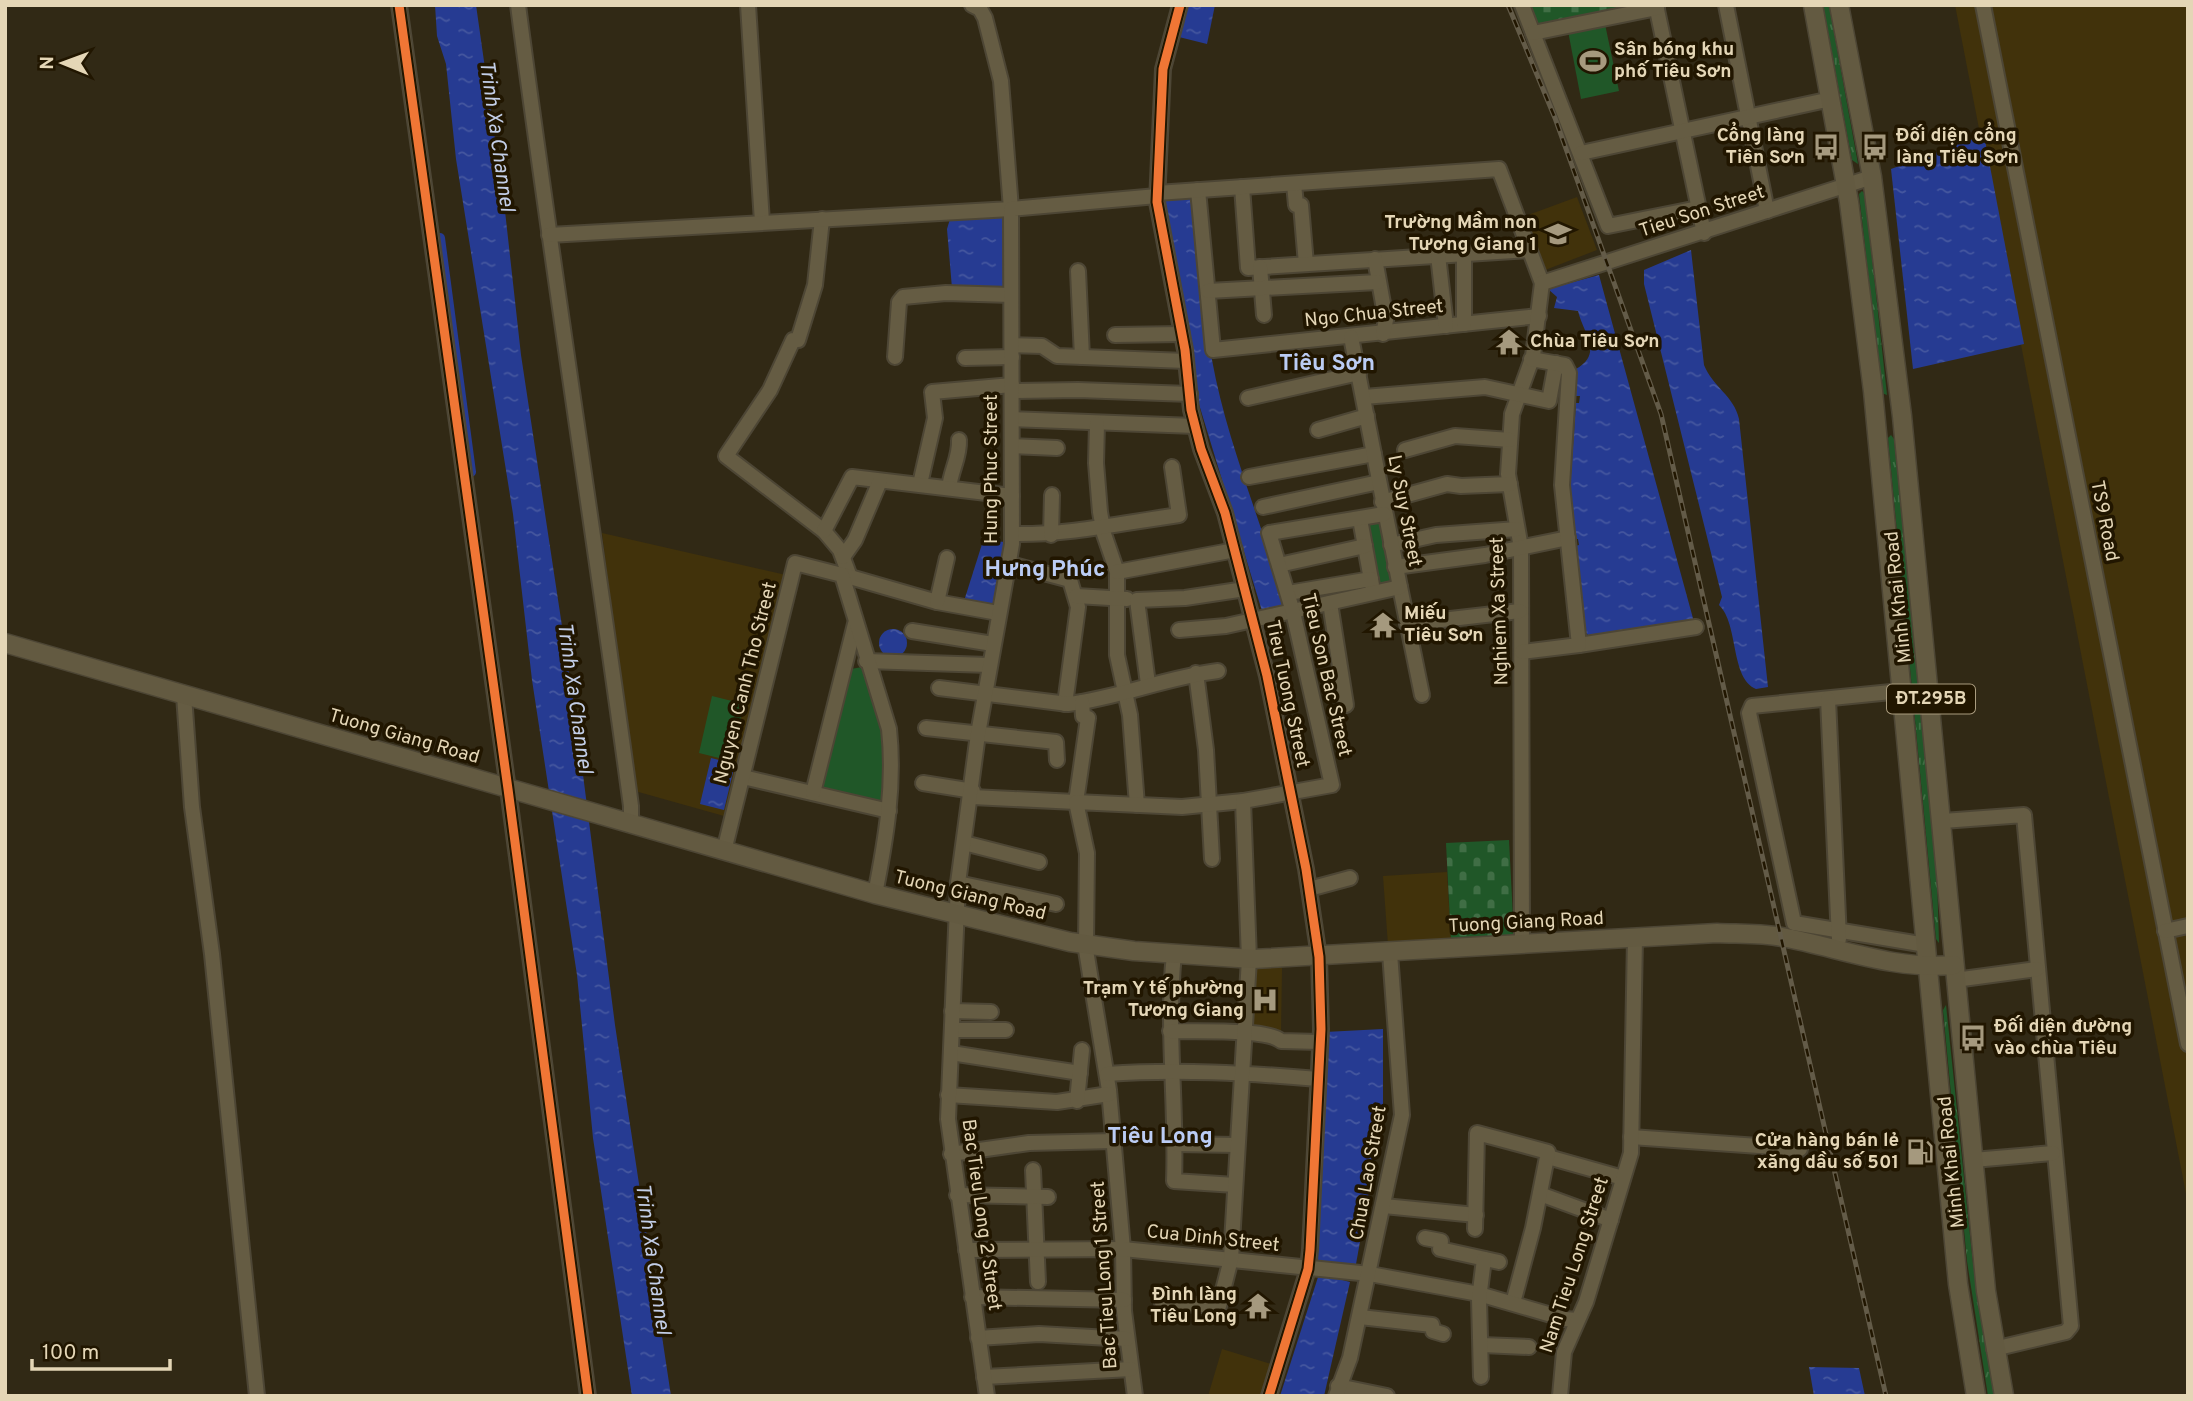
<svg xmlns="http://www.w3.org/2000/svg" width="2193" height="1401" font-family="Overpass,sans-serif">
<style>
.built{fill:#41320b}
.grass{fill:url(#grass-tufts)}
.cemetery{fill:url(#cemetery-stones)}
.park{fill:#205728}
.water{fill:url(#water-ripples)}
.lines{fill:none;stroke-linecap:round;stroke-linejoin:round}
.canal{stroke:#263b92;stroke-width:10}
.minor-casing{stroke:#4d4635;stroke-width:18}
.major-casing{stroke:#4d4635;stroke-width:21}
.minor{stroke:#655c43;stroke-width:14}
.major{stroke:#635a41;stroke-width:18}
.rail-casing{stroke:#635b48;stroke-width:5}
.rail{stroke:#211600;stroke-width:2.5;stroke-dasharray:8;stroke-linecap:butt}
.cycleway-casing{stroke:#211600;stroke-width:13}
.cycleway{stroke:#f07635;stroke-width:9}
.labels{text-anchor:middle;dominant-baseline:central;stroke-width:7;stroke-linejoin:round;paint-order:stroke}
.shield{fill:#211600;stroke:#aa9c7f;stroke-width:2}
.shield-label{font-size:18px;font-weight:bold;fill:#e4d6b6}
.poi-label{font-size:19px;font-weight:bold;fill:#e4d6b6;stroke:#211600;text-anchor:start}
.street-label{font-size:19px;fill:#e4d6b6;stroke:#211600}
.water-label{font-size:21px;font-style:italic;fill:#c3cee7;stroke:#211600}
.quarter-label{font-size:23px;font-weight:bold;fill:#bbccf4;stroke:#211600}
</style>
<defs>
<pattern id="grass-tufts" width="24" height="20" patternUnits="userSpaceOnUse" patternTransform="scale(1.75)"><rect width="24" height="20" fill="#205728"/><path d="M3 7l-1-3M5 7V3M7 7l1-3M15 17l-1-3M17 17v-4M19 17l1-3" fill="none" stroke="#406e45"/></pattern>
<pattern id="cemetery-stones" width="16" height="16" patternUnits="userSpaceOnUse" patternTransform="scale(1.75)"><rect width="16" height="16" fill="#205728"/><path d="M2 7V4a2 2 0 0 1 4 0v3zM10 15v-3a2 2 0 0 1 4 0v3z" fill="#406e45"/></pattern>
<pattern id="water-ripples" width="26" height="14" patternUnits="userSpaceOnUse" patternTransform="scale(1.75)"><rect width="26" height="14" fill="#263b92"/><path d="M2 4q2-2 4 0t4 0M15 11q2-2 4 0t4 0" fill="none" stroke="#45579f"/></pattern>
</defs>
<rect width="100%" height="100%" fill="#312915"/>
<g class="built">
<path d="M1955,5H2188V1204Z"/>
<path d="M1577,197L1597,250L1540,272L1520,218Z"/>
<path d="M602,533L786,575L724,816L635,791Z"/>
<path d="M1447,872L1451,941L1388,945L1383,876Z"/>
<path d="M1251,968H1282L1281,1034L1245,1032Z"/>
<path d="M1222,1349L1271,1364L1262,1396H1208Z"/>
</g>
<g class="grass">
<path d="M1823,5H1829L1858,164L1852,160Z"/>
<path d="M1862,191L1865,194L1887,395L1882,393L1859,194Z"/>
<path d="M1891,435L1894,439L1937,878L1939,943L1936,939L1888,438Z"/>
<path d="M1946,1005L1973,1264L1994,1396H1988L1967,1261L1943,1010Z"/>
</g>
<g class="cemetery">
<path d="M1528,5H1645L1536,26Z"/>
<path d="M1509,840L1514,937L1451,941L1446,843Z"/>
</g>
<g class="park">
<path d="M1605,24L1619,91L1581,99L1568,31Z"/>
<path d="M1383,517L1395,584L1378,589L1362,520Z"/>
<path d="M862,667C881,690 896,777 879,803L823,788L845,677L851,669Z"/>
<path d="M712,696L744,704L731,761L699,753Z"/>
</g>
<g class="water">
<path d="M435,5H476L504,202L521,355L575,712L615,1025L671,1396H632L593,1138L577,975L532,680L513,514L456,159L446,64L437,36Z"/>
<path d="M1187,5H1215L1207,44L1179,37Z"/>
<path d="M1984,135L2024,344L1913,369L1891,169Z"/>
<path d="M1196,194C1202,249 1203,306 1212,360C1227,443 1262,522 1284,602L1283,606L1262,611L1198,401L1191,339L1165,201V195Z"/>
<path d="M1005,216L1007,288H952L947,229L950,219Z"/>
<path d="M1691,250L1704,365C1713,387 1734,396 1739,419L1768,687L1756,689C1730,678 1739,624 1719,605L1722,597L1644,284V270Z"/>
<path d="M1599,275L1694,622L1590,637L1584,631L1575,546L1579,545L1578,539H1574L1570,490L1576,403H1579L1580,396H1576V369C1604,353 1583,333 1578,311L1554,308L1557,297L1548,289Z"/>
<path d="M983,541L1009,542L997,609L964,601Z"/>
<circle cx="893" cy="643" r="14"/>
<path d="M711,758L735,764L724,810L700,804Z"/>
<path d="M1383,1029V1113L1356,1264L1319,1262L1314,1259L1325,1032Z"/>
<path d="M1319,1274L1350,1282L1324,1396H1280Z"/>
<path d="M1809,1367L1859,1368L1865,1396H1814Z"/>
</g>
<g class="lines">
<path class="canal" d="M440,238L471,472"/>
<g class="minor-casing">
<g id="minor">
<path d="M399,5L508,789L588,1396"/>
<path d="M518,5C553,273 595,539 631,806V824"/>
<path d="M748,5L762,222"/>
<path d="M1180,5L1163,69L1157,202L1185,350L1191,410L1201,449L1225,513L1267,676L1306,869L1319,957L1321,1029L1310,1250L1308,1269L1269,1396"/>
<path d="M1522,5L1608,226L1698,208"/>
<path d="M1656,5L1704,233"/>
<path d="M1726,5L1767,211"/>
<path d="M1983,5L2188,1044"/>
<path d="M1533,33L1657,8"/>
<path d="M1581,153L1831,99"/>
<path d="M1294,184L1296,205H1301L1306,264"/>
<path d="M1242,187L1248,268L1528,250"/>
<path d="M1198,190L1213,350L1539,316"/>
<path d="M1157,193L1499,169L1542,283L1533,356L1512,414L1508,474L1521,548L1522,945"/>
<path d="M822,219L815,285L798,340H793L770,390L726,456L824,531L840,550L850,577"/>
<path d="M549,235L1011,209L1001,81L985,18L980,9L972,5"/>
<path d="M1438,255L1446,326"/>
<path d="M1375,259L1386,320L1383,334"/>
<path d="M1260,267L1264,315"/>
<path d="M1078,271L1082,357"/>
<path d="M1542,283L1872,177"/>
<path d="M1208,291L1378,282"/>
<path d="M1464,324V254"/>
<path d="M1115,335L1182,334"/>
<path d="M1012,345L1042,346L1057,356L1186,361"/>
<path d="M895,357L899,302L903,297L946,293L1011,295"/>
<path d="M965,358L1012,357"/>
<path d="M1012,391L1078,390L1190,394"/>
<path d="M1364,397L1485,387L1549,401L1556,363"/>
<path d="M1248,398L1359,373"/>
<path d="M1012,419L1195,426"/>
<path d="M1097,424L1096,463L1100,512L1104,534L1117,572V655L1130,715L1137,805"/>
<path d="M1318,430L1367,416"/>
<path d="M1013,446L1057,448"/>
<path d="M1405,450L1455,436L1510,440"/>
<path d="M1249,477L1374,454"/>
<path d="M920,484L935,418L932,392L1012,385"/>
<path d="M949,488C951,470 960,457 959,440"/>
<path d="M1382,502L1447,484L1461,486L1510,484"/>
<path d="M1263,507L1379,482"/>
<path d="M1360,519L1372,585"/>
<path d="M824,531L852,477L1012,496"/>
<path d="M1012,534C1070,535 1122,523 1179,515L1172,467"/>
<path d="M1051,535L1052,495"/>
<path d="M1391,545L1436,535L1517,529"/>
<path d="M843,557L855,540L880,481"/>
<path d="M1010,564L1070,580L1078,607L1065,704"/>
<path d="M1279,565L1365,546"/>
<path d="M1395,567L1485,555L1568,538"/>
<path d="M1117,572L1235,550"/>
<path d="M843,575L937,602L998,613"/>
<path d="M1400,587L1422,695"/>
<path d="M1288,593L1371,579"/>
<path d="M1076,596L1127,599"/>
<path d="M937,602L947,558"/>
<path d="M1330,603L1346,705"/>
<path d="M1407,624L1520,611"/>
<path d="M1179,630L1226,626L1400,587L1351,337"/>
<path d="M912,631L993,644"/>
<path d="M1579,645L1696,627"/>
<path d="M1522,652L1579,645L1562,485L1569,373L1565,365L1531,359"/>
<path d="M866,661L989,665"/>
<path d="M1196,673L1206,750L1212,859"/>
<path d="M1148,684L1137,600L1185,598L1245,589"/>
<path d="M939,688L1068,704C1119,698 1167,677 1218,671"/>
<path d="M1901,691L1752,706L1749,713L1794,923L1926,945"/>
<path d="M184,695L192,807L212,954L257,1396"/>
<path d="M1828,699L1839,939"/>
<path d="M926,728L1056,742L1057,760"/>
<path d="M743,777L889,811"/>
<path d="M923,783L973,791"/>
<path d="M813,793L855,624"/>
<path d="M972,797L1076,802L1088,718L1083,716L1082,702"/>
<path d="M1943,821L2024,815L2071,1326L2066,1332L1994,1349"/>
<path d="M964,843L1039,862"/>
<path d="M724,851L795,563L842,575L889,729C895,785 886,839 875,894"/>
<path d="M958,883L1056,904"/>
<path d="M1309,889L1350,878"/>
<path d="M2165,931L2188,926"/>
<path d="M1085,944L1109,1090L1123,1249L1124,1311L1135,1396"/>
<path d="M1086,944L1087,853L1076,802L1182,807L1243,801L1332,785L1293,612L1269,533L1384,514"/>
<path d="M1174,954C1166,1030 1177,1105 1174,1181L1235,1185"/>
<path d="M1955,980L2037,969"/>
<path d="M952,1011L991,1012"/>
<path d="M952,1030H1006"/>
<path d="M1170,1031C1192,1032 1267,1028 1281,1041L1320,1042"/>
<path d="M951,1053L1080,1073"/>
<path d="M1107,1074C1178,1069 1247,1073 1318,1079"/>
<path d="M948,1095L1057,1102L1109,1094"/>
<path d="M1077,1101L1082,1050"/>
<path d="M1631,1137L1800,1149"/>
<path d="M1175,1144L1237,1145"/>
<path d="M951,1154L1029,1143L1114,1141"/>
<path d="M1548,1157L1623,1178"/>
<path d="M1973,1160L2053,1153"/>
<path d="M1033,1170L1038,1282"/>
<path d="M1540,1194L1611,1220"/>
<path d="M957,1195L1048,1197"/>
<path d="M1384,1206L1476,1215"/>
<path d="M1475,1229L1477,1133L1548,1152L1533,1228L1513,1303"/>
<path d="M1425,1238L1441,1241L1440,1249L1499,1262"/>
<path d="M966,1250L1123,1249L1370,1274L1479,1294L1565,1319L1577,1320"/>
<path d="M972,1297L1124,1300"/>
<path d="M1162,1303L1219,1306L1231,1259L1249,959L1243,801"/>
<path d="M1360,1317L1432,1325L1433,1331L1443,1334"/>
<path d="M978,1338L1039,1334L1127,1339"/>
<path d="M1482,1345L1529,1347"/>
<path d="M984,1377L1131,1369"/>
<path d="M1481,1377L1479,1299L1484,1259"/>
<path d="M1338,1386L1387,1396"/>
<path d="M987,1396L948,1119L958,883L978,734L1012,544L1011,209L1157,196"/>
<path d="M1336,1396L1350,1358L1402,1115L1390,953"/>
<path d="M1560,1396L1564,1352L1586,1302L1631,1153L1635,938"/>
</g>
</g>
<g class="major-casing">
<g id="major">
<path d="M1813,5L1849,202L1873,391L1958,1284L1976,1396"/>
<path d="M1839,5L1872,177L1902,416L1986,1291L2004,1396"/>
<path d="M5,643L875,894L1070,942L1134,951L1253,959L1717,933C1738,934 1761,933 1782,937C1841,948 1893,970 1954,965"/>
</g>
</g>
<use href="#minor" class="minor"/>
<use href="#major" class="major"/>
<g class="rail-casing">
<path id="rail" d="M1508,5L1555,118L1661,414L1886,1396"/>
</g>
<use href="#rail" class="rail"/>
<g class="cycleway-casing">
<g id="cycleway">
<path d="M399,5L508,789L588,1396"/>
<path d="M1180,5L1163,69L1157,202L1185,350L1191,410L1201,449L1225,513L1267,676L1306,869L1319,957L1321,1029L1310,1250L1308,1269L1269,1396"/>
</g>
</g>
<use href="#cycleway" class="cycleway"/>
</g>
<defs>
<g id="stadium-bare" transform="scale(2.1)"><path d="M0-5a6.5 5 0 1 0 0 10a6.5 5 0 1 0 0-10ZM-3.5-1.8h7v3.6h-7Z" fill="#a5997e" stroke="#211600" stroke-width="2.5" paint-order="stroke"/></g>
<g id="bus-bare" transform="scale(2.1)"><path d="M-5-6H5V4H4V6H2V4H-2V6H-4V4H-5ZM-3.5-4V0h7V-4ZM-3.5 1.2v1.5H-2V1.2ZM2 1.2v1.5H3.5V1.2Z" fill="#a5997e" stroke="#211600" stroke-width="2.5" paint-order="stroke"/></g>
<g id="school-bare" transform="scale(2.1)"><path d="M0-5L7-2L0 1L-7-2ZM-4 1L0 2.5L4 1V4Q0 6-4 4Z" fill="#a5997e" stroke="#211600" stroke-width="2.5" paint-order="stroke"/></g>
<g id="temple-bare" transform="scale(2.1)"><path d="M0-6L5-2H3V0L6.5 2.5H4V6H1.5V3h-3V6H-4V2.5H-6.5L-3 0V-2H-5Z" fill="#a5997e" stroke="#211600" stroke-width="2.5" paint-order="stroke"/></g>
<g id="hospital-bare" transform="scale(2.1)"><path d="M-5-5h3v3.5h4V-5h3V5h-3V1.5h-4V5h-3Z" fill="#a5997e" stroke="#211600" stroke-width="2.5" paint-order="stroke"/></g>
<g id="fuel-bare" transform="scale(2.1)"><path d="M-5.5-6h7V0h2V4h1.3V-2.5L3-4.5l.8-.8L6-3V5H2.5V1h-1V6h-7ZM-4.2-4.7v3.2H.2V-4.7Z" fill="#a5997e" stroke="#211600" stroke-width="2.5" paint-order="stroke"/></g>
</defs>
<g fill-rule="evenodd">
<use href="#stadium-bare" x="1593" y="61"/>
<use href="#bus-bare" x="1826" y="147"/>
<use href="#bus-bare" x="1875" y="147"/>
<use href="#school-bare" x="1558" y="234"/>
<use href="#temple-bare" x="1509" y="342"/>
<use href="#temple-bare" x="1383" y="625"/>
<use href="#hospital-bare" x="1265" y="1000"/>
<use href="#bus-bare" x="1973" y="1038"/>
<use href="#fuel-bare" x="1920" y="1152"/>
<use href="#temple-bare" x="1258" y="1306"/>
</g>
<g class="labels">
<rect class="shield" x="1887" y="684.5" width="88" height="29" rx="5"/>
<g class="shield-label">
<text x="1931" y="699">ĐT.295B</text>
</g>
<g class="poi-label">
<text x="1614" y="50">Sân bóng khu<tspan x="1614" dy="22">phố Tiêu Sơn</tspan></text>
<text x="1805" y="136" text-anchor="end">Cổng làng<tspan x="1805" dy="22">Tiên Sơn</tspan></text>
<text x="1896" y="136">Đối diện cổng<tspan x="1896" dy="22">làng Tiêu Sơn</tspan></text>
<text x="1537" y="223" text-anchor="end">Trường Mầm non<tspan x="1537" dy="22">Tương Giang 1</tspan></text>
<text x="1530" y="342">Chùa Tiêu Sơn</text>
<text x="1404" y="614">Miếu<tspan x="1404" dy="22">Tiêu Sơn</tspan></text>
<text x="1244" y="989" text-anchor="end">Trạm Y tế phường<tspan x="1244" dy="22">Tương Giang</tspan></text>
<text x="1994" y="1027">Đối diện đường<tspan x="1994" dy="22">vào chùa Tiêu</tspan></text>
<text x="1899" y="1141" text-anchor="end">Cửa hàng bán lẻ<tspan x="1899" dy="22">xăng dầu số 501</tspan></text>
<text x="1237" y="1295" text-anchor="end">Đình làng<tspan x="1237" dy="22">Tiêu Long</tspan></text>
</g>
<g class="street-label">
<text transform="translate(1702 212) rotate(-18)">Tieu Son Street</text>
<text transform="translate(1374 314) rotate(-6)">Ngo Chua Street</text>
<text transform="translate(992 469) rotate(-90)">Hung Phuc Street</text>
<text transform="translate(1404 511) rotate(79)">Ly Suy Street</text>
<text transform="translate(2104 521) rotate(79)">TS9 Road</text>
<text transform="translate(1899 597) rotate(-96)">Minh Khai Road</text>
<text transform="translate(1500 611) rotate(-92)">Nghiem Xa Street</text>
<text transform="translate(1326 675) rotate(77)">Tieu Son Bac Street</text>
<text transform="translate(746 683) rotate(-76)">Nguyen Canh Tho Street</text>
<text transform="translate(1287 694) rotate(78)">Tieu Tuong Street</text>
<text transform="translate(404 737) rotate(16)">Tuong Giang Road</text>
<text transform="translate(970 896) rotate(14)">Tuong Giang Road</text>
<text transform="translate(1526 923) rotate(-3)">Tuong Giang Road</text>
<text transform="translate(1952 1162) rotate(-96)">Minh Khai Road</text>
<text transform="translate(1369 1173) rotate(-80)">Chua Lao Street</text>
<text transform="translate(981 1215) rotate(82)">Bac Tieu Long 2 Street</text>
<text transform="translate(1213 1239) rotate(6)">Cua Dinh Street</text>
<text transform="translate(1575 1265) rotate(-72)">Nam Tieu Long Street</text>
<text transform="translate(1105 1275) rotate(-94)">Bac Tieu Long 1 Street</text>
</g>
<g class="water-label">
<text transform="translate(496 136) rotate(82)">Trinh Xa Channel</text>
<text transform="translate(574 698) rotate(82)">Trinh Xa Channel</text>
<text transform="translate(652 1259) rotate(82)">Trinh Xa Channel</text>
</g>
<g class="quarter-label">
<text x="1327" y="364">Tiêu Sơn</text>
<text x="1045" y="570">Hưng Phúc</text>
<text x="1160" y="1137">Tiêu Long</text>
</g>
</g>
<rect width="2193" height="1401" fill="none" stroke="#e4d6b6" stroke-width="14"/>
<g transform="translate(63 63) rotate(271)" stroke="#211600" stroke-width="5" paint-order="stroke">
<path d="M0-5L12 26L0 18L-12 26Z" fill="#e4d6b6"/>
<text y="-10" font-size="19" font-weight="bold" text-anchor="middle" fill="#e4d6b6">N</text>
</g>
<path d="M32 1359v10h138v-10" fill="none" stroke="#e4d6b6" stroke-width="3.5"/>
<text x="42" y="1359" font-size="21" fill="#e4d6b6" stroke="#211600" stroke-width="5" paint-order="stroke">100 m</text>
</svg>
